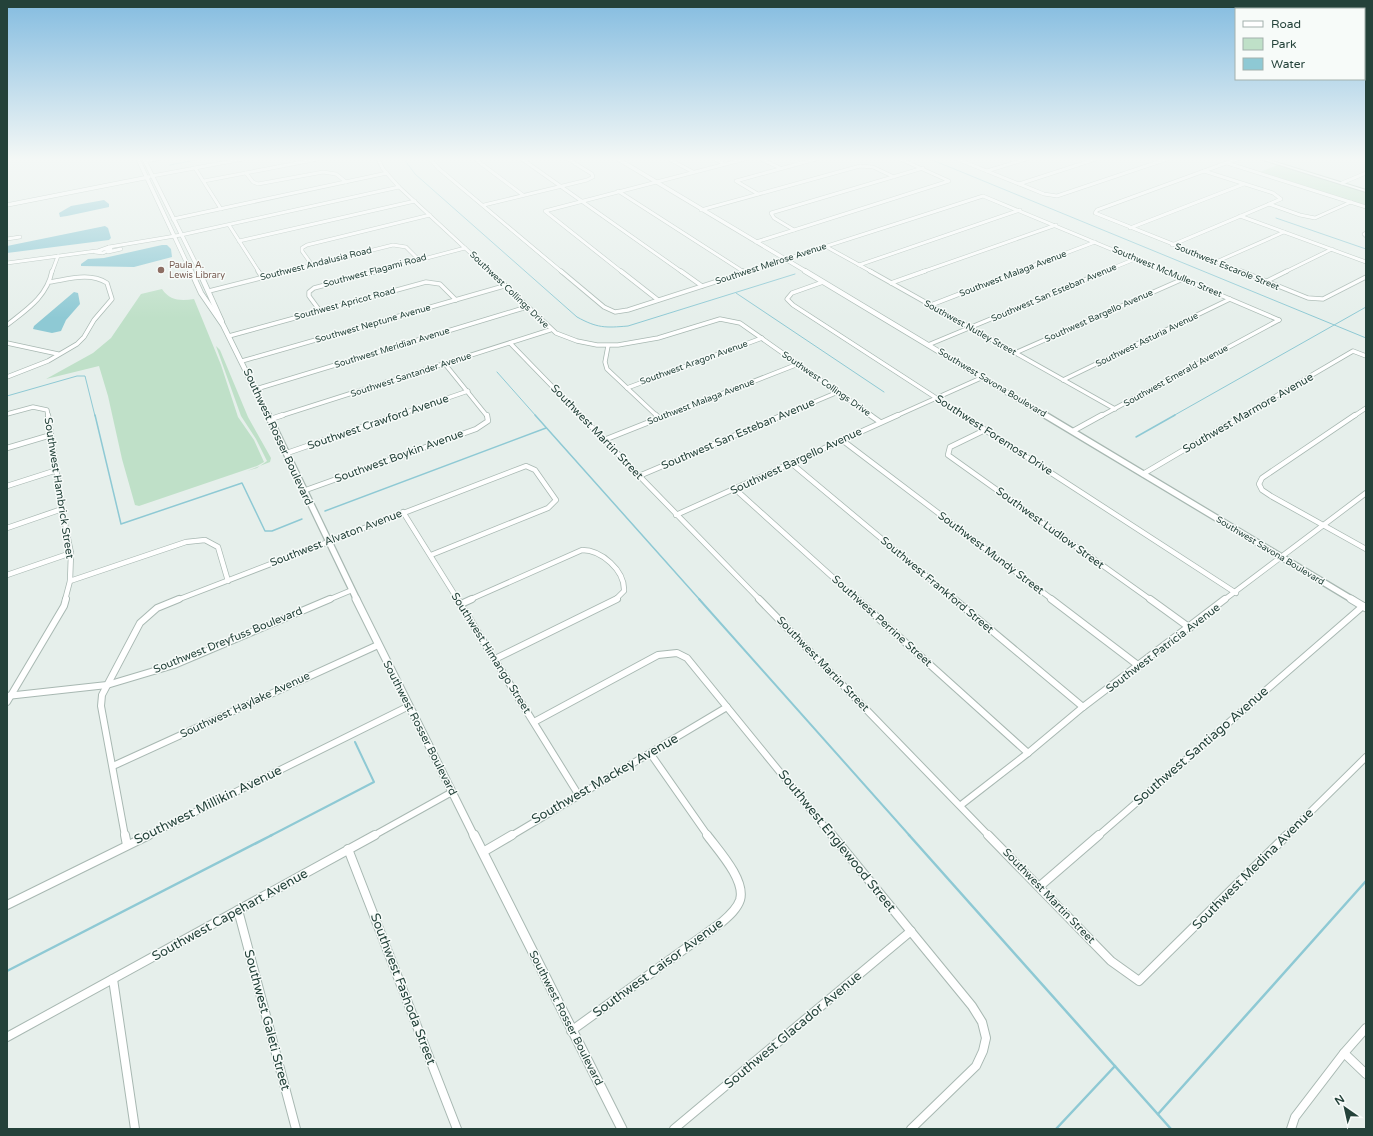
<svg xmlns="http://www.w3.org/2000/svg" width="1373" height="1136" font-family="'Varela Round',sans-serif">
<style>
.green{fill:#bfe0c8}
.water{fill:#8ec9d4}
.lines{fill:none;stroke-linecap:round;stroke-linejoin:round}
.stream-far3{stroke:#8ec9d4;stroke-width:1}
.stream-far2{stroke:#8ec9d4;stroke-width:1.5}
.stream-far1{stroke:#8ec9d4;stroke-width:2}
.stream{stroke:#8ec9d4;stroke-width:2.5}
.minor-far4-casing{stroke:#a8b8b2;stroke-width:4}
.minor-far3-casing{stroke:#a8b8b2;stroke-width:5}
.minor-far2-casing{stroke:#a8b8b2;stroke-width:6}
.minor-far1-casing{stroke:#a8b8b2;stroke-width:8}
.minor-casing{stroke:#a8b8b2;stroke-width:10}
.tertiary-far4-casing{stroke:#a8b8b2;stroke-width:4.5}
.tertiary-far3-casing{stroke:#a8b8b2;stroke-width:6}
.tertiary-far2-casing{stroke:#a8b8b2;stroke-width:8}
.tertiary-far1-casing{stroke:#a8b8b2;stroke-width:9}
.tertiary-casing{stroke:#a8b8b2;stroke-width:11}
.secondary-casing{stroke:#a4bbb3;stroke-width:2}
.minor-far4{stroke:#fff;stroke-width:3}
.minor-far3{stroke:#fff;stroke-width:3.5}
.minor-far2{stroke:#fff;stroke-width:4.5}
.minor-far1{stroke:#fff;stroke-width:6}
.minor{stroke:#fff;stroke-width:8}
.tertiary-far4{stroke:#fff;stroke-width:3.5}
.tertiary-far3{stroke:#fff;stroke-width:4.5}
.tertiary-far2{stroke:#fff;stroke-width:5.5}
.tertiary-far1{stroke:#fff;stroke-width:7}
.tertiary{stroke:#fff;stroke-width:9}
.secondary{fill:#fff;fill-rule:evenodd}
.education-dot{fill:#8d6e63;stroke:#f7fbf9;stroke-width:1.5}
.labels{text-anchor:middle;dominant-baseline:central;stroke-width:3;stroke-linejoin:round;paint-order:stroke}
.far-street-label{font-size:9px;fill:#24423a;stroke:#f7fbf9}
.far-education-label{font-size:9px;fill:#785e54;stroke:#f7fbf9;text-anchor:start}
.street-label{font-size:11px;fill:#24423a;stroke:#f7fbf9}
.near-street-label{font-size:13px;fill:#24423a;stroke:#f7fbf9}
</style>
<rect width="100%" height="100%" fill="#e6efeb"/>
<g class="green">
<path d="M1280,164L1366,191V206L1260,172Z"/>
<path d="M162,289C170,301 181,301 194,299L221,365L238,417L254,440L264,462L257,466L139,506L135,505L122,459L108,396L99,366L46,379L93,353L111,338L141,294Z"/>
<path d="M216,346L220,350L248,417L271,458L270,462L247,471L257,468L267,461L256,439L241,416Z"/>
</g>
<g class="water">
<path d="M104,200L109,204V207L67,216L60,217L59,213L71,206Z"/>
<path d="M105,226L108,228L111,238L109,240L7,253V246Z"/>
<path d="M162,245H167L171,249L172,257L134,267L81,266V264L88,259L104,258Z"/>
<path d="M74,292L78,293L80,304L66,320L61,331L52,333L33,329L34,326Z"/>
</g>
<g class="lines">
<g class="stream-far3">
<path d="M404,159L415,174L577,317C597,328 605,328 628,326L795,274"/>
<path d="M930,159L1366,338"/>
<path d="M170,165L201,159"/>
<path d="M1276,218L1366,249"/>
<path d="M736,293L884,392"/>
<path d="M497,372L536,416"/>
<path d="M7,396L77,376H85L95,416"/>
<path d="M1173,416L1366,307"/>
</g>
<g class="stream-far2">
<path d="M95,415L121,524L242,483L265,531H272L302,519"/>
<path d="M535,415L700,600"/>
<path d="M1136,437L1175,415"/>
<path d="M325,511L546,428"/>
</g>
<g class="stream-far1">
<path d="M699,599L910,836"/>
<path d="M270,836L374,782L355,742"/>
</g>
<g class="stream">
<path d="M909,835L1171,1129"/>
<path d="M7,971L272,835"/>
<path d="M1158,1114L1366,881"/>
<path d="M1056,1129L1115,1066"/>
</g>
<g class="minor-far4-casing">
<g id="minor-far4">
<path d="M378,159L383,169L399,187L491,272"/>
<path d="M430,159L438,168L562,272"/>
<path d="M475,159L523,195"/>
<path d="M522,159L682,272"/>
<path d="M669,159L693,172"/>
<path d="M715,159L724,164"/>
<path d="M761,159L780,168"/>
<path d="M957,159L1044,194L1057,196L1167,159"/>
<path d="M1237,159L1097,210L1095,213L1243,272"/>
<path d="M145,161L158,159"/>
<path d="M1227,163L1366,207"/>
<path d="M195,168L221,209"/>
<path d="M987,171L1026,159"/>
<path d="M246,173L253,182L258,184L323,172L336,174L346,182"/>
<path d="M152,176L243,159"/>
<path d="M204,181L318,159"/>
<path d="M1342,183L1366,173"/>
<path d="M1019,184L1096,159"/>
<path d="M618,191L744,272"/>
<path d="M758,194L736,181L816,159"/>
<path d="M1269,204L1300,215L1315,218L1351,202"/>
<path d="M484,205L587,180L593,177L592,174L568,159"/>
<path d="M701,210L860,166L873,167L894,177"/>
<path d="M1240,216L1366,262"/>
<path d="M173,219L387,173"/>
<path d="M229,225L259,272"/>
<path d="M1130,228L1244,184"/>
<path d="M794,230L774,218L771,213L923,168"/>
<path d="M1366,233L1364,234L1366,236"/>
<path d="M7,239L20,237"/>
<path d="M239,241L415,201"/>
<path d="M756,242L949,181L900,159"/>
<path d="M1172,245L1281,199L1273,193L1204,171"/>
<path d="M825,246L872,272"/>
<path d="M109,247L181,235L399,187"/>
<path d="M109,247L111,249L103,253L95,252Z"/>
<path d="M108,252L121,249"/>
<path d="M1216,262L1284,232"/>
<path d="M7,263L96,251"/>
<path d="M312,265L302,251V248L307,245L430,215"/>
<path d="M859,265L1020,210"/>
<path d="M52,272L58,256"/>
<path d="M284,272L393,245L406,247L419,260"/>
<path d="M374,272L465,248"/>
<path d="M622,272L545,211L745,159"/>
<path d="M746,272L983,196L1166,272"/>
<path d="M922,272L1056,225"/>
<path d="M1016,272L1095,242"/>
<path d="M1103,272L1135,259"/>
<path d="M1285,272L1332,249"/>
</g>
</g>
<g class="minor-far3-casing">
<g id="minor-far3">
<path d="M258,271L262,277"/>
<path d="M490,271L556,333L577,341L597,345H618L658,338L720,319L740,323L872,416"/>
<path d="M561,271L604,307L615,312L628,310L749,271"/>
<path d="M621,271L658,300"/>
<path d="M681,271L702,286"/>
<path d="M743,271L744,272"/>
<path d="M870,271L1115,409"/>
<path d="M1164,271L1279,320"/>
<path d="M1241,271L1308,298L1323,299L1366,277"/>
<path d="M823,282L792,293L787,299L793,305L964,416"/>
<path d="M1265,282L1287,271"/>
<path d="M891,283L925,271"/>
<path d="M209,291L288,271"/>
<path d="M931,305L1019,271"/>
<path d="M320,311L309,296V292L314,288L378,271"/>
<path d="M7,325C26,310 47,297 52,271"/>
<path d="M229,336L426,282L440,284L456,300"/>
<path d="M7,343L58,354"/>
<path d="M510,343L581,416"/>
<path d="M928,345L1106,271"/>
<path d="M608,346L605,362L607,369L657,416"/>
<path d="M1015,353L1183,279"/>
<path d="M242,361L504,286"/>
<path d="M445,364L487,416"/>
<path d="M7,377L48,361L77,344L84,337L94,320L112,299L107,283C90,272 69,279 50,282"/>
<path d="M1063,380L1230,299"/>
<path d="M627,388L762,338"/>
<path d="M256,389L527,307"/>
<path d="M7,414L33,407L47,410L48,416"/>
<path d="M280,416L550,330"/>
<path d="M395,416L468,391"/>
<path d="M665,416L798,364"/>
<path d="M781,416L838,392"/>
<path d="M896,416L981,378"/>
<path d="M1101,416L1279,320"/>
<path d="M1242,416L1353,351L1366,356"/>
<path d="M1354,416L1366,408"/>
</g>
</g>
<g class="minor-far2-casing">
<g id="minor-far2">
<path d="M48,415L62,509L71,553L70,581L65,600"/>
<path d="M580,415L760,600"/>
<path d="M656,415L659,418"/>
<path d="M870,415L880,422"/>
<path d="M962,415L1236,593"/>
<path d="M1355,415L1262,478L1259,484L1262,490L1271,496L1366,549"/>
<path d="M271,419L283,415"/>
<path d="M985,430L950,447L948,455L1151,600"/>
<path d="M1073,431L1102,415"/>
<path d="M604,440L667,415"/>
<path d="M842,440L1053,600"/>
<path d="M7,448L51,435"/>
<path d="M287,453L397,415"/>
<path d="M791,463L955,600"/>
<path d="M1143,474L1243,415"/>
<path d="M639,476L783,415"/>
<path d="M7,486L57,470"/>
<path d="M735,489L858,600"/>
<path d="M303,491L476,429L488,421L487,415"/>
<path d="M403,512L458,600"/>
<path d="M676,515L898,415"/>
<path d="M7,528L62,509"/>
<path d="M7,575L71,553"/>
<path d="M70,581L186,542L205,540L218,547L228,581"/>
<path d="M177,600L526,466L535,470L556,500L548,508L431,555"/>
<path d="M328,600L352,590"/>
<path d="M469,600L582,550C601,550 625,570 624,591L615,600"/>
<path d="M1224,600L1366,493"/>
</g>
</g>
<g class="minor-far1-casing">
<g id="minor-far1">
<path d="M457,599L578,794"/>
<path d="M759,599L989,836"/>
<path d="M857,599L1028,753"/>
<path d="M954,599L1083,707"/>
<path d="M1051,599L1139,666"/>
<path d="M1150,599L1190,628"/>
<path d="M461,604L472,599"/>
<path d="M495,659L617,599"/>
<path d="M7,696L107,685L174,665L330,599"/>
<path d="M7,702L64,606L66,599"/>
<path d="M534,722L658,655L677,653L687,658L832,836"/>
<path d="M650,753L708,836"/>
<path d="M113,766L378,645"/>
<path d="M961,805L1028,753L1083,707L1225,599"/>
<path d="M125,836L101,706L102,695L140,623L157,608L179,599"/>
<path d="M147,836L409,706"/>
<path d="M373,836L452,792"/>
<path d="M511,836L727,707"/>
<path d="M1098,836L1363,606"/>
<path d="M1286,836L1366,757"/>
</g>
</g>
<g class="minor-casing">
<g id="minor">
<path d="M125,835L127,845"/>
<path d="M832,835L972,1006L982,1022L986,1038L983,1051L976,1066L911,1129"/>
<path d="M988,835L1111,961L1139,981L1287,835"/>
<path d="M348,849L457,1129"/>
<path d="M483,852L512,835"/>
<path d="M1040,886L1099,835"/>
<path d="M7,905L149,835"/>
<path d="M238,910L296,1129"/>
<path d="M113,979L135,1129"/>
<path d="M571,1031L722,922C729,916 737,909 740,900C746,880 718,850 707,835"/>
<path d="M7,1037L375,835"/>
<path d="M1344,1053L1366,1074"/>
<path d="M674,1129L911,931"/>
<path d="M1291,1129L1295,1117L1344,1053L1366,1028"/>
</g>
</g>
<g class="tertiary-far4-casing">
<g id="tertiary-far4">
<path d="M138,159L191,272"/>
<path d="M144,159L200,272"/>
<path d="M618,159L807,272"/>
<path d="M7,205L149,177"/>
</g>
</g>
<g class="tertiary-far3-casing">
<g id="tertiary-far3">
<path d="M191,271L201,293L223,325L268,416"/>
<path d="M199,271L222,322"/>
<path d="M805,271L1046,416"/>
</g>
</g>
<g class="tertiary-far2-casing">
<g id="tertiary-far2">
<path d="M268,415L357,600"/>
<path d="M1045,415L1353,600"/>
</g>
</g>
<g class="tertiary-far1-casing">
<g id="tertiary-far1">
<path d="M356,599L474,836"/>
<path d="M1351,599L1366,608"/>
</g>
</g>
<g class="tertiary-casing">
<path id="tertiary" d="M474,835L622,1129"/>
</g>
<g class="secondary-casing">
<path id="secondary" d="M1260,159H1266L1366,190V192Z"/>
</g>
<use href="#minor-far4" class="minor-far4"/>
<use href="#minor-far3" class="minor-far3"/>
<use href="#minor-far2" class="minor-far2"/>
<use href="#minor-far1" class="minor-far1"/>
<use href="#minor" class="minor"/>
<use href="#tertiary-far4" class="tertiary-far4"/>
<use href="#tertiary-far3" class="tertiary-far3"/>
<use href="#tertiary-far2" class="tertiary-far2"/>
<use href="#tertiary-far1" class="tertiary-far1"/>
<use href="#tertiary" class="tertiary"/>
<use href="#secondary" class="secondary"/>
</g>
<linearGradient id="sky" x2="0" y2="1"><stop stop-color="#84bce0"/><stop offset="0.5" stop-color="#f4f8f6"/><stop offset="1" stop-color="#f4f8f6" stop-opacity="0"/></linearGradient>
<rect width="1373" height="318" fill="url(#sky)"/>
<circle class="education-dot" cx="161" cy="270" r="4"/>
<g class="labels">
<g class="far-street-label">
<text transform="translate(316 264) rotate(-14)">Southwest Andalusia Road</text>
<text transform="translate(771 264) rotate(-18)">Southwest Melrose Avenue</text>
<text transform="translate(1227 267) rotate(22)">Southwest Escarole Street</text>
<text transform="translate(375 271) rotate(-15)">Southwest Flagami Road</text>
<text transform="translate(1167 272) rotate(23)">Southwest McMullen Street</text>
<text transform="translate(1013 274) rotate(-21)">Southwest Malaga Avenue</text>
<text transform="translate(509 290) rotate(44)">Southwest Collings Drive</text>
<text transform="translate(1054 293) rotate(-23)">Southwest San Esteban Avenue</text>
<text transform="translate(345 304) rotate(-15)">Southwest Apricot Road</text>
<text transform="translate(1099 316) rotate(-24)">Southwest Bargello Avenue</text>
<text transform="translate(373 324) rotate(-16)">Southwest Neptune Avenue</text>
<text transform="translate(970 328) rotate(29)">Southwest Nutley Street</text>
<text transform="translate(1147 340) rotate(-26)">Southwest Asturia Avenue</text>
<text transform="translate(392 348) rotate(-17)">Southwest Meridian Avenue</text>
<text transform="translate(694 363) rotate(-20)">Southwest Aragon Avenue</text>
<text transform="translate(411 375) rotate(-18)">Southwest Santander Avenue</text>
<text transform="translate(1176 376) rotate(-29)">Southwest Emerald Avenue</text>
<text transform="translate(992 383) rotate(31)">Southwest Savona Boulevard</text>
<text transform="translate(826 384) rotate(35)">Southwest Collings Drive</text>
<text transform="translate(701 402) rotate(-21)">Southwest Malaga Avenue</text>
<text transform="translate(1270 551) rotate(31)">Southwest Savona Boulevard</text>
</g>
<g class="far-education-label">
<text x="169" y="265">Paula A.<tspan x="169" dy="10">Lewis Library</tspan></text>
</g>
<g class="street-label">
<text transform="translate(1248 413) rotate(-30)">Southwest Marmore Avenue</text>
<text transform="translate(378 422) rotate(-19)">Southwest Crawford Avenue</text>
<text transform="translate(597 432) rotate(46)">Southwest Martin Street</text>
<text transform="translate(738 434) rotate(-23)">Southwest San Esteban Avenue</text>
<text transform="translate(994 435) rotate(33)">Southwest Foremost Drive</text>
<text transform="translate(278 437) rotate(65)">Southwest Rosser Boulevard</text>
<text transform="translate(399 456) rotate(-20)">Southwest Boykin Avenue</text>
<text transform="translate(796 461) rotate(-25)">Southwest Bargello Avenue</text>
<text transform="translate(59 488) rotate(81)">Southwest Hambrick Street</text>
<text transform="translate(1050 528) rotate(36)">Southwest Ludlow Street</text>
<text transform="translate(336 538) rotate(-21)">Southwest Alvaton Avenue</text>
<text transform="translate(991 553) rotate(37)">Southwest Mundy Street</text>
<text transform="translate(937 585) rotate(40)">Southwest Frankford Street</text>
<text transform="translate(882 621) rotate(42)">Southwest Perrine Street</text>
<text transform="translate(228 640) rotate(-22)">Southwest Dreyfuss Boulevard</text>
<text transform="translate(1163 648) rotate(-37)">Southwest Patricia Avenue</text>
<text transform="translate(491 653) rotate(58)">Southwest Himango Street</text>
<text transform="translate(823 664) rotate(46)">Southwest Martin Street</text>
<text transform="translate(245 705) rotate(-25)">Southwest Haylake Avenue</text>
<text transform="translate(420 728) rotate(63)">Southwest Rosser Boulevard</text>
<text transform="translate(1049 896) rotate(46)">Southwest Martin Street</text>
<text transform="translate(566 1018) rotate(63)">Southwest Rosser Boulevard</text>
</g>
<g class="near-street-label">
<text transform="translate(1201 746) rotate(-41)">Southwest Santiago Avenue</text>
<text transform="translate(605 779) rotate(-30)">Southwest Mackey Avenue</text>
<text transform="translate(208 805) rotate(-26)">Southwest Millikin Avenue</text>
<text transform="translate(837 841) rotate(51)">Southwest Englewood Street</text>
<text transform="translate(1253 869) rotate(-45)">Southwest Medina Avenue</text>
<text transform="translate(230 915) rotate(-29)">Southwest Capehart Avenue</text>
<text transform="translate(658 968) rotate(-36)">Southwest Caisor Avenue</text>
<text transform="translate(403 989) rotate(69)">Southwest Fashoda Street</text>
<text transform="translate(267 1020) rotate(75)">Southwest Galeti Street</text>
<text transform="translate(793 1030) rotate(-40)">Southwest Glacador Avenue</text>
</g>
</g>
<rect width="1373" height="1136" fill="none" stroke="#24423a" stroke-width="16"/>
<rect x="1235" y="8" width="130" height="72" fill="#f7fbf9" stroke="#a3b1ad"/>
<rect x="1243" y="21" width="20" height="6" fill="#ffffff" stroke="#a3b1ad"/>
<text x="1271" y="28" font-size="12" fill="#24423a">Road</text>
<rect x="1243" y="38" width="20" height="12" fill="#bfe0c8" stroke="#a3b1ad"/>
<text x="1271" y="48" font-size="12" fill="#24423a">Park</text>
<rect x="1243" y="58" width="20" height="12" fill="#8ec9d4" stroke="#a3b1ad"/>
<text x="1271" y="68" font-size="12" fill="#24423a">Water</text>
<g transform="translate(1345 1108) rotate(326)" stroke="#f7fbf9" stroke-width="3" paint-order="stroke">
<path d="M0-3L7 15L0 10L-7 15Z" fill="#24423a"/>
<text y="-6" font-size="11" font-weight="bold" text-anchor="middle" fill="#24423a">N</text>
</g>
</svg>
